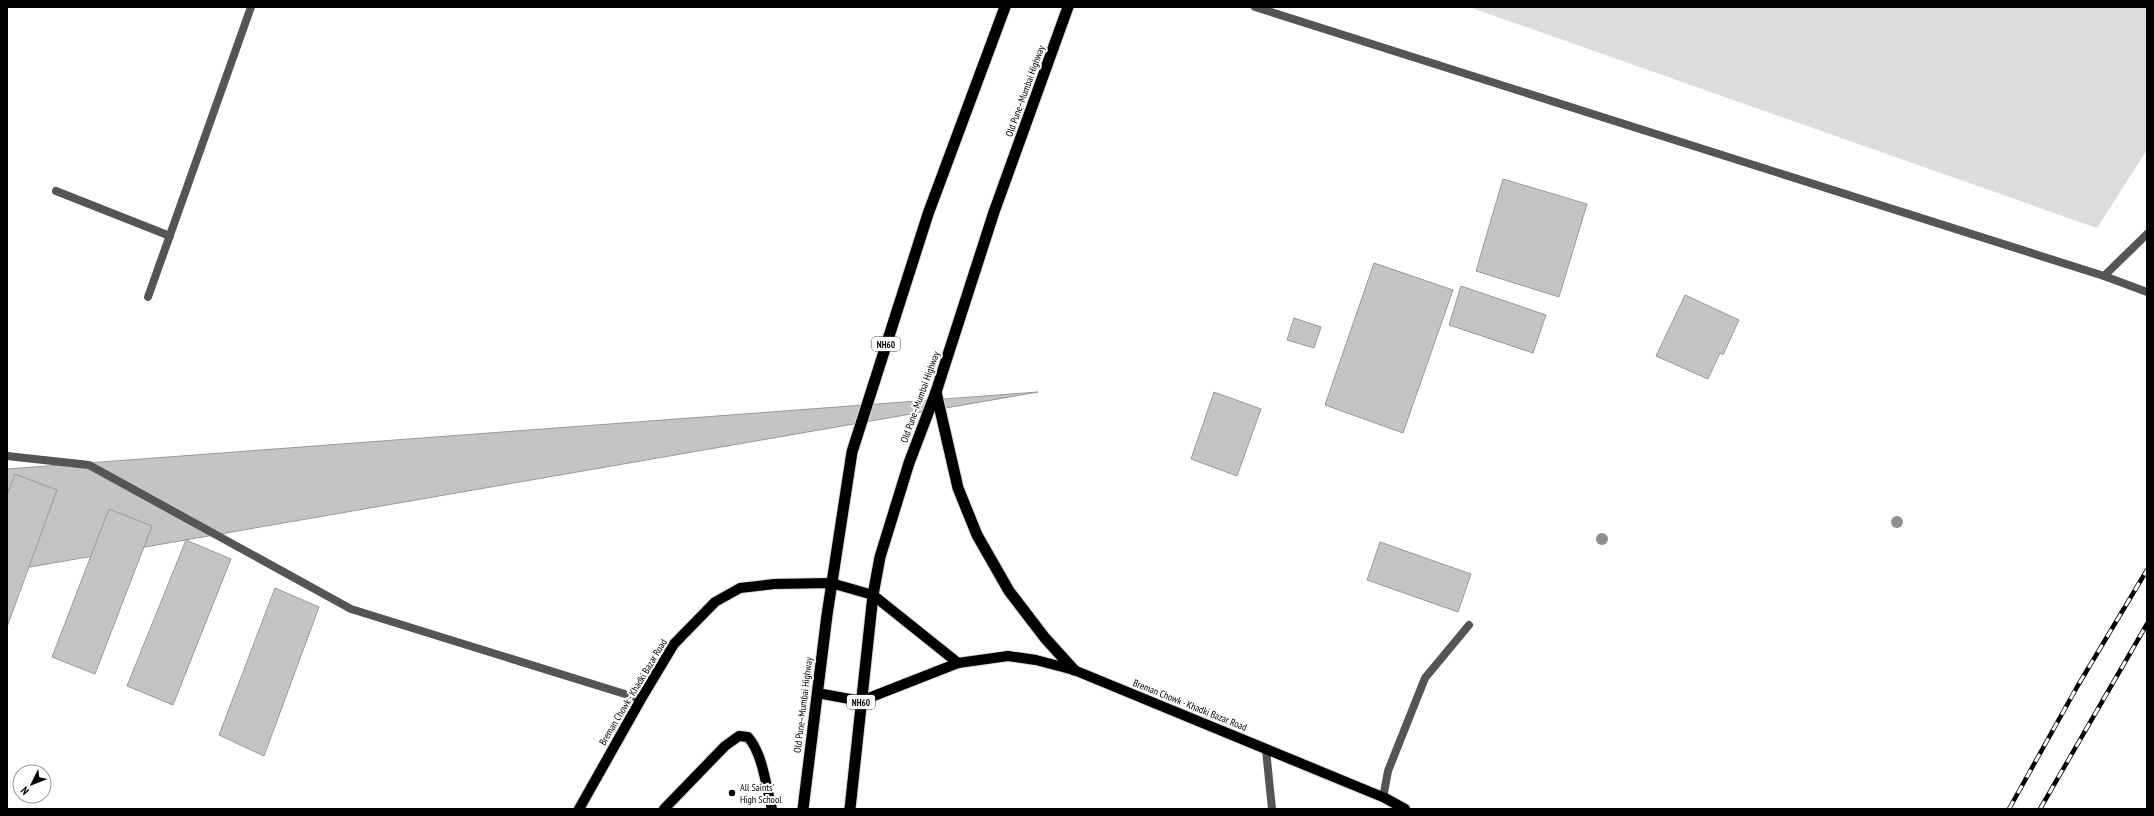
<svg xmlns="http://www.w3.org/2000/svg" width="2154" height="816" font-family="'PT Sans Narrow',sans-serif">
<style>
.green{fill:#dcdcdc}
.building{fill:#c4c4c4;stroke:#999}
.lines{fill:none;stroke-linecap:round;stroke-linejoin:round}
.primary-casing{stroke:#dbdbdb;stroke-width:12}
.trunk-casing{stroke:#dbdbdb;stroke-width:13}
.service{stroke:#555;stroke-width:8}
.minor{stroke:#555;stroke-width:8}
.primary{stroke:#000;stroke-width:10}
.trunk{stroke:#000;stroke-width:11}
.rail-casing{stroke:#000;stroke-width:4.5}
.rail{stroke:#fff;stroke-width:3;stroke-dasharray:9;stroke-linecap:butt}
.tree{fill:#8f8f8f}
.poi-dot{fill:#000;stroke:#fff;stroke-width:1.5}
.labels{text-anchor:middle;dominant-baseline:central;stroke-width:4;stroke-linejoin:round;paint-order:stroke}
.shield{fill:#fff;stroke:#4c4c4c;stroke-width:1}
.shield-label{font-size:9px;font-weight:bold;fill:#000}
.street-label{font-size:10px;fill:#000;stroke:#fff}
.poi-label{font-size:10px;fill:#000;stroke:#fff;text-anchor:start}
</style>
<rect width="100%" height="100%" fill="#fff"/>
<path class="green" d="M1469,7H2147V150L2097,228Z"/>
<g class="building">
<path d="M1503,179L1587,204L1559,297L1476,271Z"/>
<path d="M1374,263L1453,290L1403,433L1325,405Z"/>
<path d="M1461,286L1546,315L1533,353L1449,325Z"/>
<path d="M1685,295L1739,320L1723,355L1720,353L1708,379L1656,356Z"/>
<path d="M1294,318L1321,327L1314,348L1287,340Z"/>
<path d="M1038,392L7,571V469Z"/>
<path d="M1214,392L1261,409L1237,476L1191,459Z"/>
<path d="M15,474L57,490L7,627V495Z"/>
<path d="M109,509L152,526L95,674L52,657Z"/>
<path d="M186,540L231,559L173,705L127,686Z"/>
<path d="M1380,542L1471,574L1458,612L1367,580Z"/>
<path d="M275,588L319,607L264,756L219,735Z"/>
</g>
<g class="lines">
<g class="primary-casing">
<g id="primary">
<path d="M817,693L861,701L958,663L1008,656L1036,660L1074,670L1385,798L1405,809"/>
<path d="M579,809L641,699L674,644L715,602L740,588L774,584L831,583L873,595L958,663"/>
<path d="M664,809L725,746L739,736L748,737C763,754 766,787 772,809"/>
</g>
</g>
<g class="trunk-casing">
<g id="trunk">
<path d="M936,392L958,488L977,535L1009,591L1045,638L1074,670"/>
<path d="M803,809L827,615L852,452L928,214L1005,7"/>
<path d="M850,809L873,595L880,557L909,463L936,392L994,212L1068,7"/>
</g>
</g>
<g class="service">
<path d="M1266,750L1272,809"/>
<path d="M1383,798L1388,771L1425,678L1469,625"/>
</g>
<g class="minor">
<path d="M1255,7L2104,276L2147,292"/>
<path d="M56,191L170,236"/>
<path d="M2104,276L2147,234"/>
<path d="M148,297L251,7"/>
<path d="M7,456L89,465L351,609L641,699"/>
</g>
<use href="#primary" class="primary"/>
<use href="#trunk" class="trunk"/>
<g class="rail-casing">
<g id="rail">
<path d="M2009,809L2077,687L2147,570"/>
<path d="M2040,809L2147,624"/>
</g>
</g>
<use href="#rail" class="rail"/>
</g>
<g class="tree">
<circle cx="1897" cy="522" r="6"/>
<circle cx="1602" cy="539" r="6"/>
</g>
<circle class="poi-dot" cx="732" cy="793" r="4"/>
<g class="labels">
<g class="shield">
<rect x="872" y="337" width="28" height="14" rx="3"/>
<rect x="847" y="695" width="28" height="14" rx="3"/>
</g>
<g class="shield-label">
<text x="886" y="344">NH60</text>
<text x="861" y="702">NH60</text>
</g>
<g class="street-label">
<text transform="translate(1025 91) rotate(-70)">Old Pune–Mumbai Highway</text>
<text transform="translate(920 397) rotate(-70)">Old Pune–Mumbai Highway</text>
<text transform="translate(633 692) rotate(-59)">Breman Chowk - Khadki Bazar Road</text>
<text transform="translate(803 705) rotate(-83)">Old Pune–Mumbai Highway</text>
<text transform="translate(1190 705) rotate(22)">Breman Chowk - Khadki Bazar Road</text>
</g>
<g class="poi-label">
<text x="740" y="787">All Saints'<tspan x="740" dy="12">High School</tspan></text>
</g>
</g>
<rect width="2154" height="816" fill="none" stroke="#000000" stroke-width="16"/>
<g transform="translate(32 784) rotate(227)"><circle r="19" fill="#ffffff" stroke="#999999"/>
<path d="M0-3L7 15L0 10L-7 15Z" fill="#000000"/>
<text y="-6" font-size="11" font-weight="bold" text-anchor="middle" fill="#000000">N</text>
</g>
</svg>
